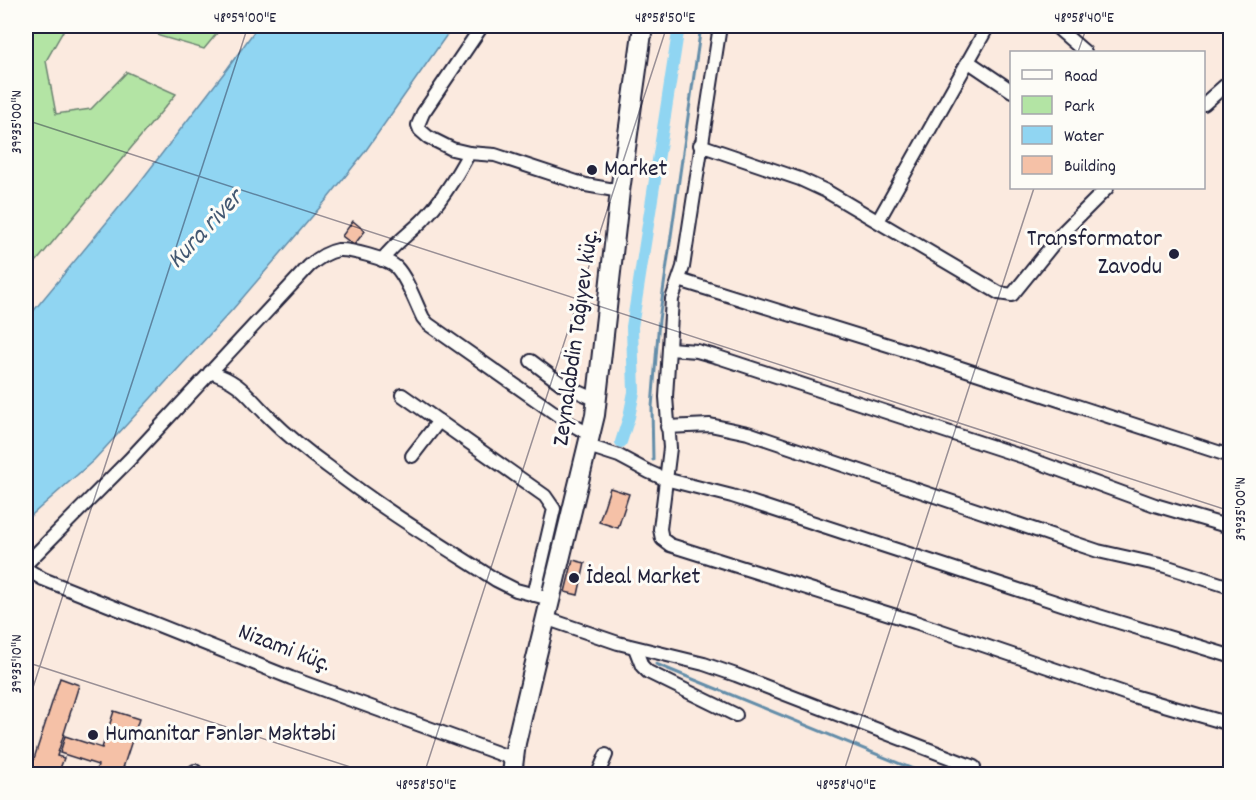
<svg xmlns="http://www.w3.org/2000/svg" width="1256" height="800" font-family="Dekko,sans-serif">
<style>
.green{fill:#b3e4a4;stroke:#6a8370;stroke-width:1.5}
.water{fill:#90d5f2;stroke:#648da9;stroke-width:1.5}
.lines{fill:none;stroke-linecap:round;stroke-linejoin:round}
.stream{stroke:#648da9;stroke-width:3}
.canal{stroke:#90d5f2;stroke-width:12}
.building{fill:#f5c1a7;stroke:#22223b;stroke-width:1.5}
.minor-casing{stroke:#22223b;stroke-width:16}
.primary-casing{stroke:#22223b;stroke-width:22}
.minor{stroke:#fdfcf7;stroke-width:12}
.primary{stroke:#fdfcf7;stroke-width:18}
.ticks{fill:none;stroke:#22223b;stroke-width:1.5;stroke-opacity:0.45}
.poi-dot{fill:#22223b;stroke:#fdfcf7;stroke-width:2}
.labels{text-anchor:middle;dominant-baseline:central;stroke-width:6;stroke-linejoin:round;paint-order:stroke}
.poi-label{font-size:24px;fill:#22223b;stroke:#fdfcf7;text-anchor:start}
.street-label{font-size:24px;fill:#22223b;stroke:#fdfcf7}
.water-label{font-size:26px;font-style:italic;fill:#435872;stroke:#fdfcf7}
.neatline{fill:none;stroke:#22223b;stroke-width:2}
.ticks-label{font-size:15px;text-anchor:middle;fill:#22223b}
</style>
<rect width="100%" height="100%" fill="#fbeadf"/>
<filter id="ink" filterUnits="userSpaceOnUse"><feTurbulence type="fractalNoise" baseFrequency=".0167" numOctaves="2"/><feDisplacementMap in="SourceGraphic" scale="12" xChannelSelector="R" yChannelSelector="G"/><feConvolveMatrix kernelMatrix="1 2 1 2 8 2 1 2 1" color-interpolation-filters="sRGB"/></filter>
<g filter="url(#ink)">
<g class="green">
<path d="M26,26H66L46,61L56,114L91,109L127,72L176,94L26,274Z"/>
<path d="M155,26H223L204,49L159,36Z"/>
</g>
<path class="water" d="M258,26H453L364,153L328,198L233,309L94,460L26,520V320L140,182L227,69Z"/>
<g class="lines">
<g class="stream">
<path d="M653,460L652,407L659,320L701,26"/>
<path d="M656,664L925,774"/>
</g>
<path class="canal" d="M621,442L629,417L634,392L632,327L679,26"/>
</g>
<g class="building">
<path d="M353,221L365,231L354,245L342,236Z"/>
<path d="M610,488L629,494L618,528L599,522Z"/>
<path d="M573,560L585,563L578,595L565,592Z"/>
<path d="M60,678L79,685L57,756L64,758L58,774H29Z"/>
<path d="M114,711L139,719L121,774H95L98,765L60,753L65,736L102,748Z"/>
</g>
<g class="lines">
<g class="minor-casing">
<g id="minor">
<path d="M482,26L423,113L418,125L420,130L428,137L452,149L469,153L495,155L586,185L620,191"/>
<path d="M720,26L683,267L672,299L666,397L670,448L660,529L662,539L670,545L915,622L1133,696L1230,724"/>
<path d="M1055,26L1085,52"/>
<path d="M969,62L1012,91"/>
<path d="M1204,104L1230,81"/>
<path d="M700,145L800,179L826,191L999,293L1012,295L1063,232L1107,188"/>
<path d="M878,221L988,26"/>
<path d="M382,260C394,244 409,234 423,220C442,200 456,177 469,153"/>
<path d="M679,280L927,357L1230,456"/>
<path d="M669,349L697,351L718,357L1027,458L1155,505L1230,527"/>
<path d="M531,361L563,385L597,400"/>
<path d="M210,372C243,383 247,396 270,418C288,436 309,453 330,468C382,509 440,544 496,580L516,590L550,599"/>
<path d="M402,395L545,496L554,509L534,595"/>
<path d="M667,427L710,425L748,433L1098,551L1165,566L1230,587"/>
<path d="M588,446L619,456L649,472L665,479L732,496L1089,613L1230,656"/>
<path d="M412,456L439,421"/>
<path d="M26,564L129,460L309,266C317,259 327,252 338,250C349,249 388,259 396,267C407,278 416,304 423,318L428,324L569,423L591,435"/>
<path d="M26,569L43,579L291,678L514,759"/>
<path d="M545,618L618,643L704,664L736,675L974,767"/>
<path d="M635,648L642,666L648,672L736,715"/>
<path d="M195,774V771"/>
<path d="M598,774L606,755"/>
</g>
</g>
<g class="primary-casing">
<path id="primary" d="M512,774L516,743L533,671L595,415L620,191L643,26"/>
</g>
<use href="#minor" class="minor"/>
<use href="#primary" class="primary"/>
</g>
</g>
<path class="ticks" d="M1078,52L1087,26M26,120L1230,511M26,662L372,774M26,709L248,26M424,774L667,26M843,774L1034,188"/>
<g class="poi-dot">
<circle cx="592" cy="170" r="6"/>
<circle cx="1174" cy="254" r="6"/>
<circle cx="574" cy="578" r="6"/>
<circle cx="93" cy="735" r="6"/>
</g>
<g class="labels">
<g class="poi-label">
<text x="604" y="170">Market</text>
<text x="1162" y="240" text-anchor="end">Transformator<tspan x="1162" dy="28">Zavodu</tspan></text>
<text x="586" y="578">İdeal Market</text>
<text x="105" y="735">Humanitar Fənlər Məktəbi</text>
</g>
<g class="street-label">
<text transform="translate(577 338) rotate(-82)">Zeynalabdin Tağıyev küç.</text>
<text transform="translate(284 649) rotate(21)">Nizami küç.</text>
</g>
<g class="water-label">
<text transform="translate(206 230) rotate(-47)">Kura river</text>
</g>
</g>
<rect width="1256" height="800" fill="none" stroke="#fdfcf7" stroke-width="66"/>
<rect x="1010" y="51" width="195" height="138" fill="#fdfcf7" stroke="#a5a5ac" stroke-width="1.5"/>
<rect x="1022" y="70" width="30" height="9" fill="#fdfcf7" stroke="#a5a5ac" stroke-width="1.5"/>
<text x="1064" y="81" font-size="18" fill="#22223b">Road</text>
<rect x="1022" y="96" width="30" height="18" fill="#b3e4a4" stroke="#a5a5ac" stroke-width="1.5"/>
<text x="1064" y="111" font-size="18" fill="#22223b">Park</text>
<rect x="1022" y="126" width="30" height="18" fill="#90d5f2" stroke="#a5a5ac" stroke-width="1.5"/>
<text x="1064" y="141" font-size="18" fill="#22223b">Water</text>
<rect x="1022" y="156" width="30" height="18" fill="#f5c1a7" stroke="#a5a5ac" stroke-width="1.5"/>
<text x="1064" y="171" font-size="18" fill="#22223b">Building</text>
<rect x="33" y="33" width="1190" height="734" class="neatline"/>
<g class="ticks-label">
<text x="245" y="22">48°59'00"E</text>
<text x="665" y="22">48°58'50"E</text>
<text x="1084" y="22">48°58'40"E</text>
<text transform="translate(16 122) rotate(-90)" y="5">39°35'00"N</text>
<text transform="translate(1240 509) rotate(-90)" y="5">39°35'00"N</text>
<text transform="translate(16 664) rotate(-90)" y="5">39°35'10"N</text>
<text x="426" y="789">48°58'50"E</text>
<text x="846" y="789">48°58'40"E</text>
</g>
</svg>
